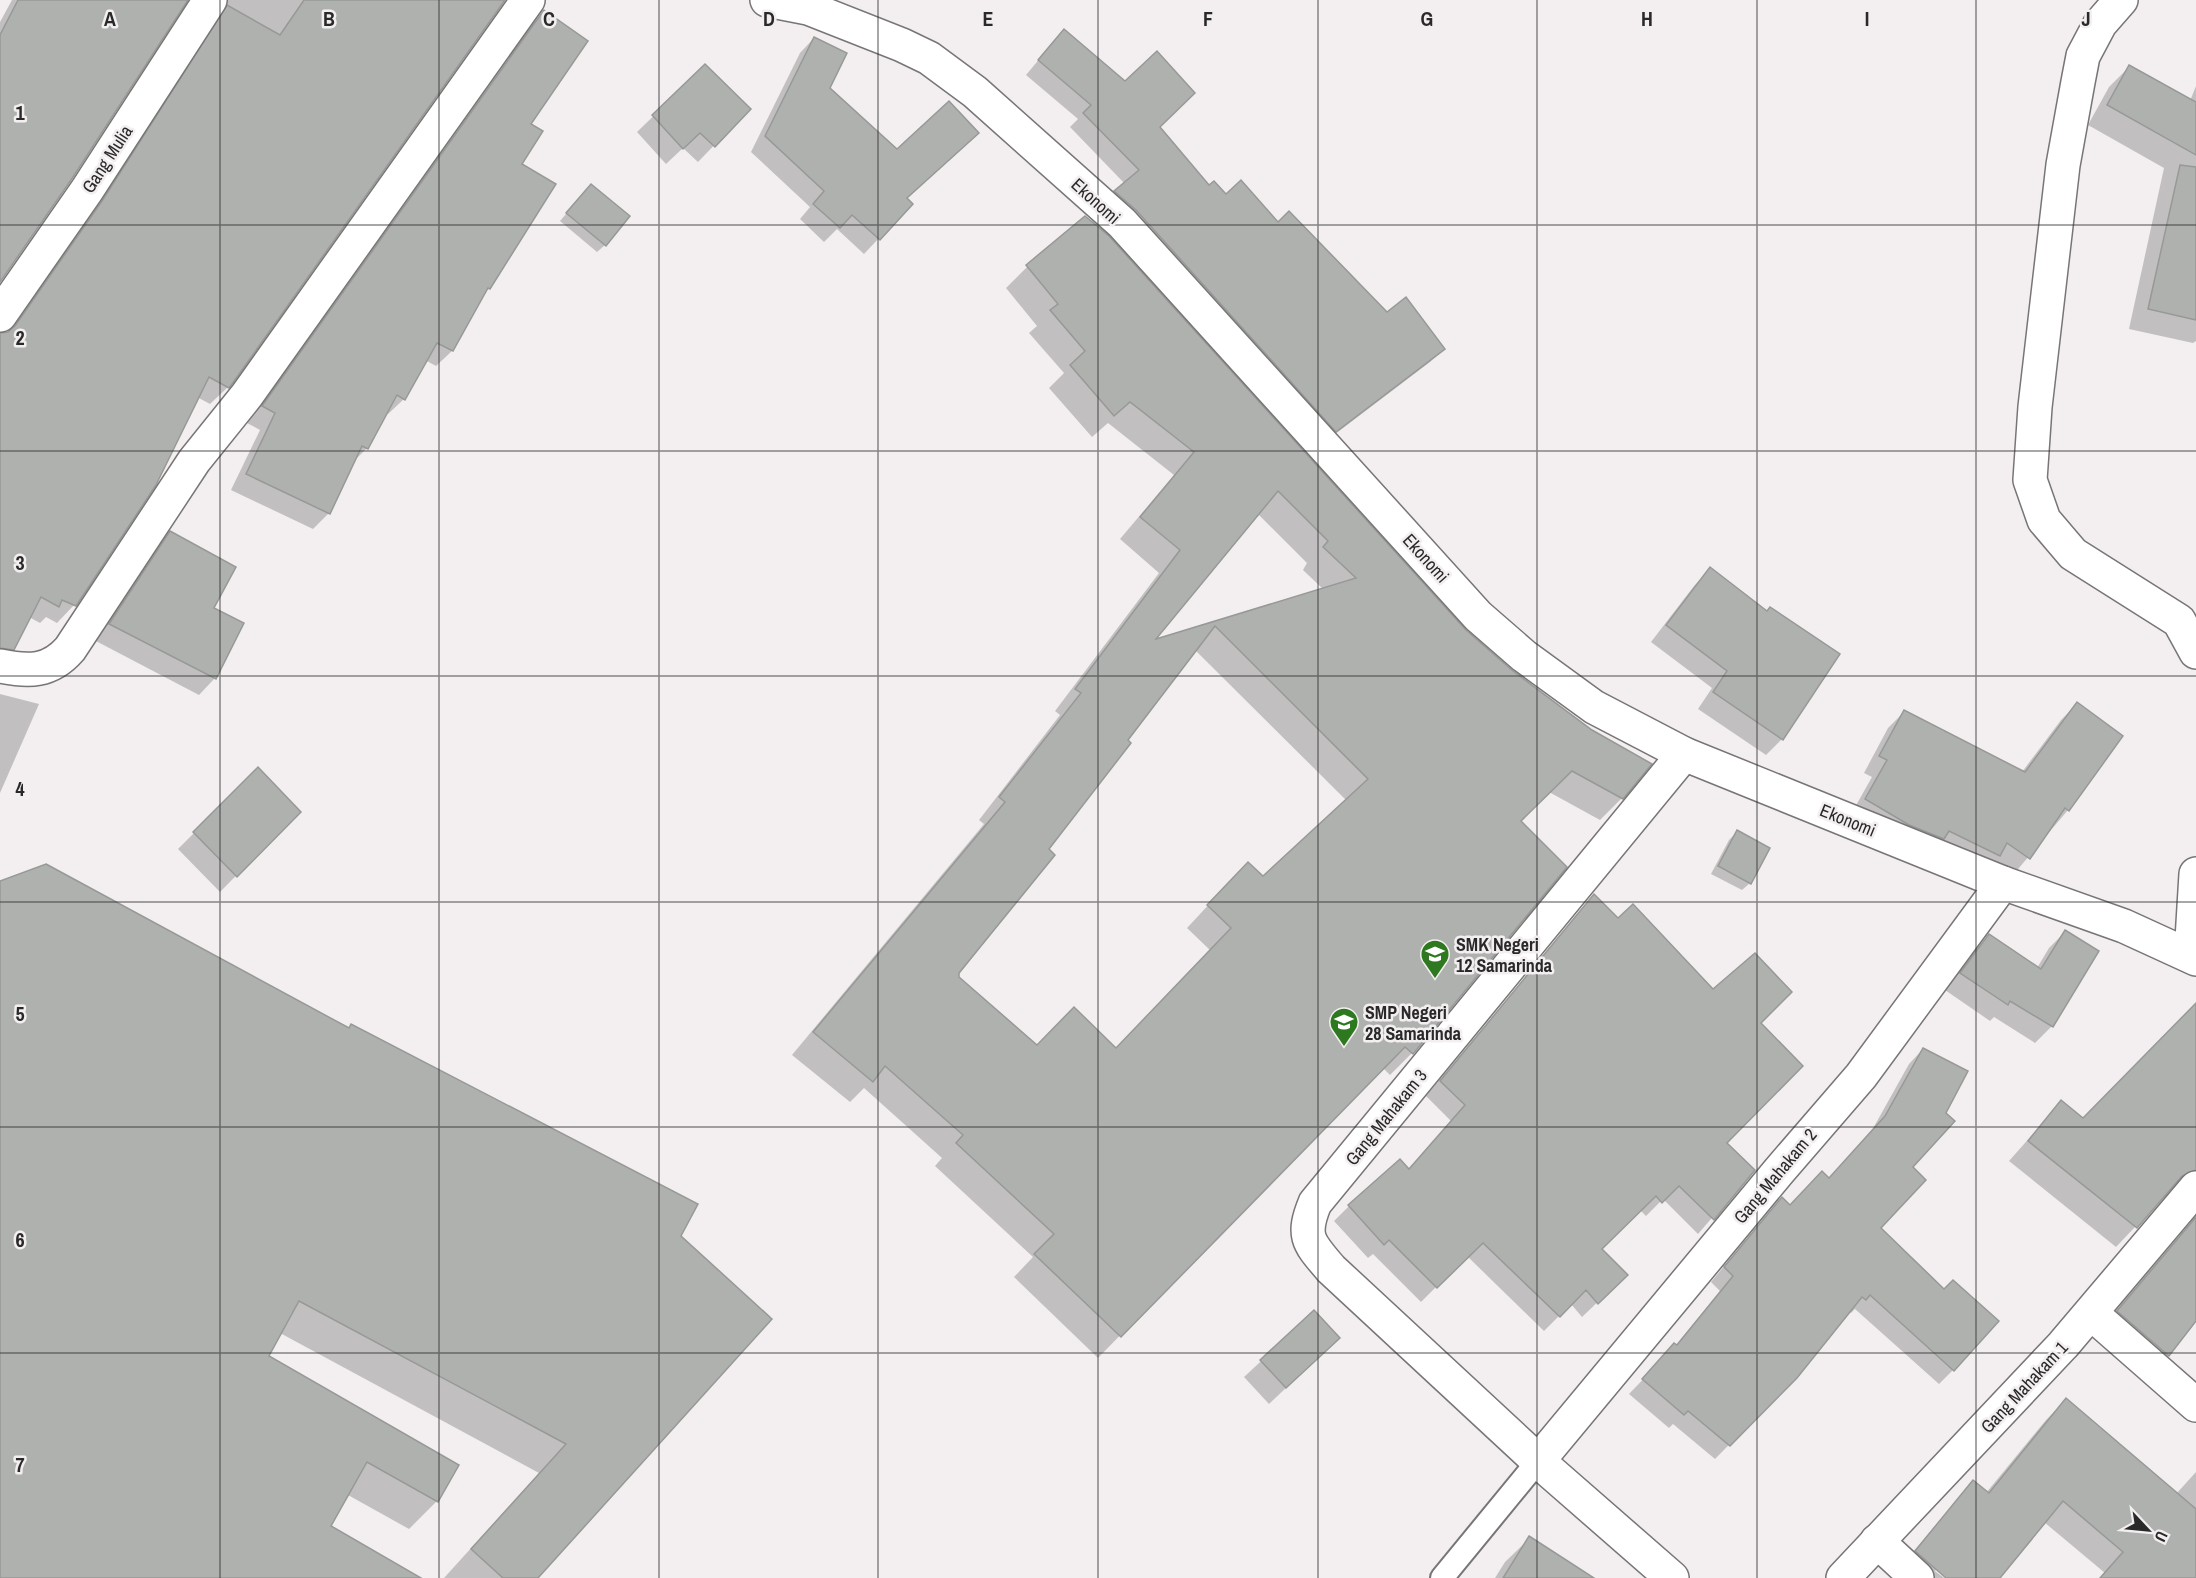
<svg xmlns="http://www.w3.org/2000/svg" width="2196" height="1578" font-family="'Archivo Narrow',sans-serif">
<style>
.shadow{fill:#0003;fill-rule:evenodd}
.building{fill:#afb1af;stroke:#979996;stroke-width:1.5;fill-rule:evenodd}
.lines{fill:none;stroke-linecap:round;stroke-linejoin:round}
.service-casing{stroke:#787576;stroke-width:26}
.minor-casing{stroke:#787576;stroke-width:36}
.service{stroke:#fff;stroke-width:22}
.minor{stroke:#fff;stroke-width:33}
.grid{fill:none;stroke:#2a2929;stroke-width:1.5;stroke-opacity:0.55}
.labels{text-anchor:middle;dominant-baseline:central;stroke-width:5;stroke-linejoin:round;paint-order:stroke}
.street-label{font-size:18px;fill:#2a2929;stroke:#f3eff0}
.poi-label{font-size:18px;font-weight:bold;fill:#2a2929;stroke:#f3eff0;text-anchor:start}
.grid-label{font-size:20px;text-anchor:middle;font-weight:bold;fill:#2a2929;stroke:#f3eff0;stroke-width:5;stroke-linejoin:round;paint-order:stroke}
</style>
<rect width="100%" height="100%" fill="#f3eff0"/>
<g class="shadow">
<path d="M12,0H186L0,280V22Z"/>
<path d="M200,0H503L228,387L210,404L197,397L154,484L74,605L57,623L46,617L40,623L29,617L13,648L0,661V335L6,334L86,219Z"/>
<path d="M544,12L529,124L489,288L482,295L452,351L436,366L425,360L404,399L388,414L385,413L367,448L354,461L329,513L313,529L231,490L260,430L247,423L528,28Z"/>
<path d="M814,38L829,89L897,152L906,199L911,204L864,254L837,229L824,242L800,219L810,207L751,152L800,53Z"/>
<path d="M1051,45L1158,127L1209,187L1278,225L1387,314L1443,349L1430,362L1322,444L1102,206L1125,184L1070,127L1078,119L1026,75Z"/>
<path d="M705,66L749,109L698,162L683,148L666,164L637,132Z"/>
<path d="M2129,67L2190,101L2196,86V341L2193,343L2129,329L2164,168L2088,125L2109,87Z"/>
<path d="M583,194L605,245L597,252L560,221Z"/>
<path d="M1028,266L1465,631L1622,798L1600,820L1549,792L1519,821L1565,867L1412,1053L1390,1075L1382,1067L1098,1358L1014,1277L1033,1257L935,1166L942,1158L864,1088L850,1102L792,1055L984,824L979,820L1060,715L1055,711L1159,573L1120,539L1174,475L1108,423L1092,437L1049,388L1064,373L1029,333L1037,326L1006,288ZM1258,514L1307,563L1303,570L1323,589L1151,642ZM1195,650L1347,801L1263,878L1226,886L1187,928L1211,951L1116,1050L1037,1047L957,977L1053,855L1047,850Z"/>
<path d="M170,533L212,609L242,624L215,678L199,695L94,640L154,550Z"/>
<path d="M1710,569L1782,739L1766,755L1698,709L1712,688L1651,642L1694,586Z"/>
<path d="M0,694L39,704L0,793Z"/>
<path d="M2077,704L2068,810L2013,875L1993,861L1983,871L1850,816L1872,777L1864,773L1888,728L1904,712L2022,772L2061,720Z"/>
<path d="M258,769L299,812L220,892L178,849Z"/>
<path d="M1737,832L1750,883L1742,890L1711,874L1729,840Z"/>
<path d="M0,883L348,1029L351,1026L680,1237L536,1578H444L539,1473L280,1333L267,1357L437,1501L409,1529L348,1495L329,1527L346,1578H0Z"/>
<path d="M1594,896L1618,921L1759,1023L1725,1143L1753,1170L1698,1234L1663,1199L1646,1216L1640,1210L1600,1249L1626,1275L1582,1317L1571,1304L1544,1331L1467,1256L1421,1302L1373,1254L1368,1258L1334,1221L1349,1206L1408,1170L1451,1121L1426,1096Z"/>
<path d="M2065,932L2097,951L2052,1026L2035,1043L1994,1017L1990,1021L1945,990L1973,952L1989,936L2037,968L2049,948Z"/>
<path d="M2196,1005V1318L2168,1355L2148,1375L2098,1331L2191,1222L2195,1212L2179,1189L2170,1190L2116,1247L2009,1161L2061,1102L2083,1120Z"/>
<path d="M1923,1049L1911,1168L1879,1228L1953,1370L1939,1384L1855,1309L1851,1313L1849,1311L1795,1378L1715,1459L1673,1424L1669,1428L1629,1394L1675,1346L1720,1291L1711,1282L1768,1213L1782,1199L1790,1206L1828,1179L1871,1132L1909,1064Z"/>
<path d="M1314,1312L1322,1354L1269,1404L1244,1377Z"/>
<path d="M2066,1400L2176,1494L2196,1472V1578H2100L2105,1573L2044,1522L1998,1578H1949L1937,1568L1935,1571L1944,1578H1903L1896,1572L1973,1482L1986,1493L2046,1420Z"/>
<path d="M1530,1538L1591,1578H1495L1505,1562Z"/>
</g>
<g class="building">
<path d="M18,0H188L71,180L0,282V35Z"/>
<path d="M304,0H505L232,384L229,388L209,377L156,485L76,606L62,600L59,607L41,597L14,650L0,648V333L8,332L15,326L102,201L227,5L280,35Z"/>
<path d="M544,10L588,41L531,124L543,131L522,164L556,184L490,289L488,288L453,351L437,343L405,400L397,395L368,449L362,446L330,514L246,474L275,413L262,406Z"/>
<path d="M1064,29L1125,81L1157,51L1195,93L1160,127L1209,185L1214,181L1226,194L1241,180L1278,222L1289,211L1387,312L1406,297L1445,349L1336,432L1136,210L1114,191L1139,170L1083,113L1091,105L1038,60Z"/>
<path d="M814,37L847,53L830,88L897,149L949,101L979,133L907,198L913,204L880,240L852,215L840,228L813,204L824,191L765,136Z"/>
<path d="M705,64L751,109L715,147L700,133L683,149L652,115Z"/>
<path d="M2129,65L2196,102V155L2107,105Z"/>
<path d="M2180,165L2196,167V320L2148,309Z"/>
<path d="M591,184L630,216L606,246L566,213Z"/>
<path d="M1085,216L1109,236L1466,630L1513,671L1592,730L1652,764L1623,799L1572,771L1521,821L1567,867L1413,1054L1405,1047L1121,1337L1034,1254L1054,1234L956,1143L963,1135L885,1066L873,1082L813,1032L1005,802L999,797L1081,693L1075,689L1180,550L1140,517L1194,452L1130,402L1114,416L1070,365L1085,351L1050,310L1058,304L1026,265ZM1278,491L1328,541L1323,547L1356,578L1156,639ZM1215,626L1368,779L1263,876L1248,862L1207,905L1231,928L1116,1048L1074,1007L1037,1045L959,977V973L1055,855L1049,849L1131,743L1128,740Z"/>
<path d="M170,531L236,567L214,608L244,623L216,679L109,624Z"/>
<path d="M1710,567L1767,611L1770,607L1840,654L1783,740L1713,692L1727,671L1666,625Z"/>
<path d="M2077,702L2123,736L2069,811L2065,808L2030,859L2007,843L2000,856L1949,831L1944,839L1909,825L1865,799L1887,760L1879,756L1904,710L2025,772Z"/>
<path d="M258,767L301,812L237,877L193,832Z"/>
<path d="M1737,830L1770,848L1751,884L1718,866Z"/>
<path d="M46,864L349,1028L351,1024L698,1204L681,1236L772,1319L538,1578H503L471,1549L566,1444L299,1301L269,1356L459,1465L438,1502L367,1462L331,1526L421,1578H0V881Z"/>
<path d="M1594,894L1618,918L1633,904L1713,989L1755,953L1792,992L1761,1023L1803,1066L1727,1143L1755,1170L1714,1220L1679,1186L1662,1203L1656,1196L1602,1249L1628,1275L1598,1304L1586,1290L1560,1317L1483,1243L1437,1288L1389,1240L1384,1245L1348,1205L1400,1159L1409,1169L1465,1105L1440,1081Z"/>
<path d="M2065,930L2099,951L2053,1027L2010,1001L2008,1005L1960,973L1989,934L2041,969Z"/>
<path d="M2196,1003V1170L2182,1176L2137,1228L2028,1141L2061,1100L2083,1118Z"/>
<path d="M1923,1048L1968,1071L1946,1113L1955,1121L1913,1167L1926,1180L1881,1228L1944,1289L1953,1280L1999,1321L1954,1371L1870,1295L1866,1300L1862,1297L1797,1378L1730,1446L1688,1411L1684,1415L1642,1379L1674,1343L1677,1345L1733,1276L1724,1267L1782,1197L1790,1205L1822,1171L1829,1178L1885,1116Z"/>
<path d="M2196,1217V1321L2169,1356L2117,1311Z"/>
<path d="M1314,1310L1340,1338L1286,1388L1260,1360Z"/>
<path d="M2066,1398L2196,1509V1578H2100L2123,1552L2063,1501L2000,1578H1946L1915,1551L1973,1480L1989,1493Z"/>
<path d="M1529,1536L1594,1578H1503Z"/>
</g>
<g class="lines">
<g class="service-casing">
<path id="service" d="M1442,1578L1538,1461"/>
</g>
<g class="minor-casing">
<g id="minor">
<path d="M767,0L808,8L902,45L929,58L975,92L1122,223L1478,616L1524,656L1594,707L1684,754L2003,883L2124,926L2196,959"/>
<path d="M2121,0L2100,24L2083,56L2078,82L2063,165L2035,407L2030,480L2044,520L2073,554L2179,621L2196,652"/>
<path d="M0,315L87,190L210,0"/>
<path d="M0,666C29,672 50,672 70,649L194,461L247,395L528,0"/>
<path d="M2191,956L2196,874"/>
<path d="M2091,1313L2196,1405"/>
<path d="M1538,1461L1779,1171L1861,1076L2003,883"/>
<path d="M1877,1541L1917,1578"/>
<path d="M1672,1578L1538,1461L1331,1269C1309,1243 1301,1237 1315,1203L1684,754"/>
<path d="M1843,1578L2063,1345L2196,1188"/>
</g>
</g>
<use href="#service" class="service"/>
<use href="#minor" class="minor"/>
</g>
<path class="grid" d="M220,0V1578M439,0V1578M659,0V1578M878,0V1578M1098,0V1578M1318,0V1578M1537,0V1578M1757,0V1578M1976,0V1578M0,225H2196M0,451H2196M0,676H2196M0,902H2196M0,1127H2196M0,1353H2196"/>
<defs>
<g id="school-pin" transform="scale(1.5)"><path d="M0 17L-7.5 6A9.5 9.5 0 1 1 7.5 6Z" fill="#2e791f" stroke="#f3eff0"/><path d="M0-5L7-2L0 1L-7-2ZM-4 1L0 2.5L4 1V4Q0 6-4 4Z" fill="#fff"/></g>
</defs>
<g fill-rule="evenodd">
<use href="#school-pin" x="1435" y="954"/>
<use href="#school-pin" x="1344" y="1022"/>
</g>
<g class="labels">
<g class="street-label">
<text transform="translate(107 159) rotate(-57)">Gang Mulia</text>
<text transform="translate(1096 201) rotate(42)">Ekonomi</text>
<text transform="translate(1426 558) rotate(48)">Ekonomi</text>
<text transform="translate(1848 820) rotate(22)">Ekonomi</text>
<text transform="translate(1386 1117) rotate(-51)">Gang Mahakam 3</text>
<text transform="translate(1775 1176) rotate(-50)">Gang Mahakam 2</text>
<text transform="translate(2024 1387) rotate(-47)">Gang Mahakam 1</text>
</g>
<g class="poi-label">
<text x="1456" y="944">SMK Negeri<tspan x="1456" dy="21">12 Samarinda</tspan></text>
<text x="1365" y="1012">SMP Negeri<tspan x="1365" dy="21">28 Samarinda</tspan></text>
</g>
</g>
<g class="grid-label">
<text x="110" y="26">A</text>
<text x="329" y="26">B</text>
<text x="549" y="26">C</text>
<text x="769" y="26">D</text>
<text x="988" y="26">E</text>
<text x="1208" y="26">F</text>
<text x="1427" y="26">G</text>
<text x="1647" y="26">H</text>
<text x="1867" y="26">I</text>
<text x="2086" y="26">J</text>
<text x="20" y="120">1</text>
<text x="20" y="345">2</text>
<text x="20" y="570">3</text>
<text x="20" y="796">4</text>
<text x="20" y="1021">5</text>
<text x="20" y="1247">6</text>
<text x="20" y="1472">7</text>
</g>
<g transform="translate(2148 1530) rotate(116)" stroke="#f3eff0" stroke-width="4.5" paint-order="stroke">
<path d="M0-4.5L10 22L0 15L-10 22Z" fill="#2a2929"/>
<text y="-9" font-size="16" font-weight="bold" text-anchor="middle" fill="#2a2929">U</text>
</g>
</svg>
